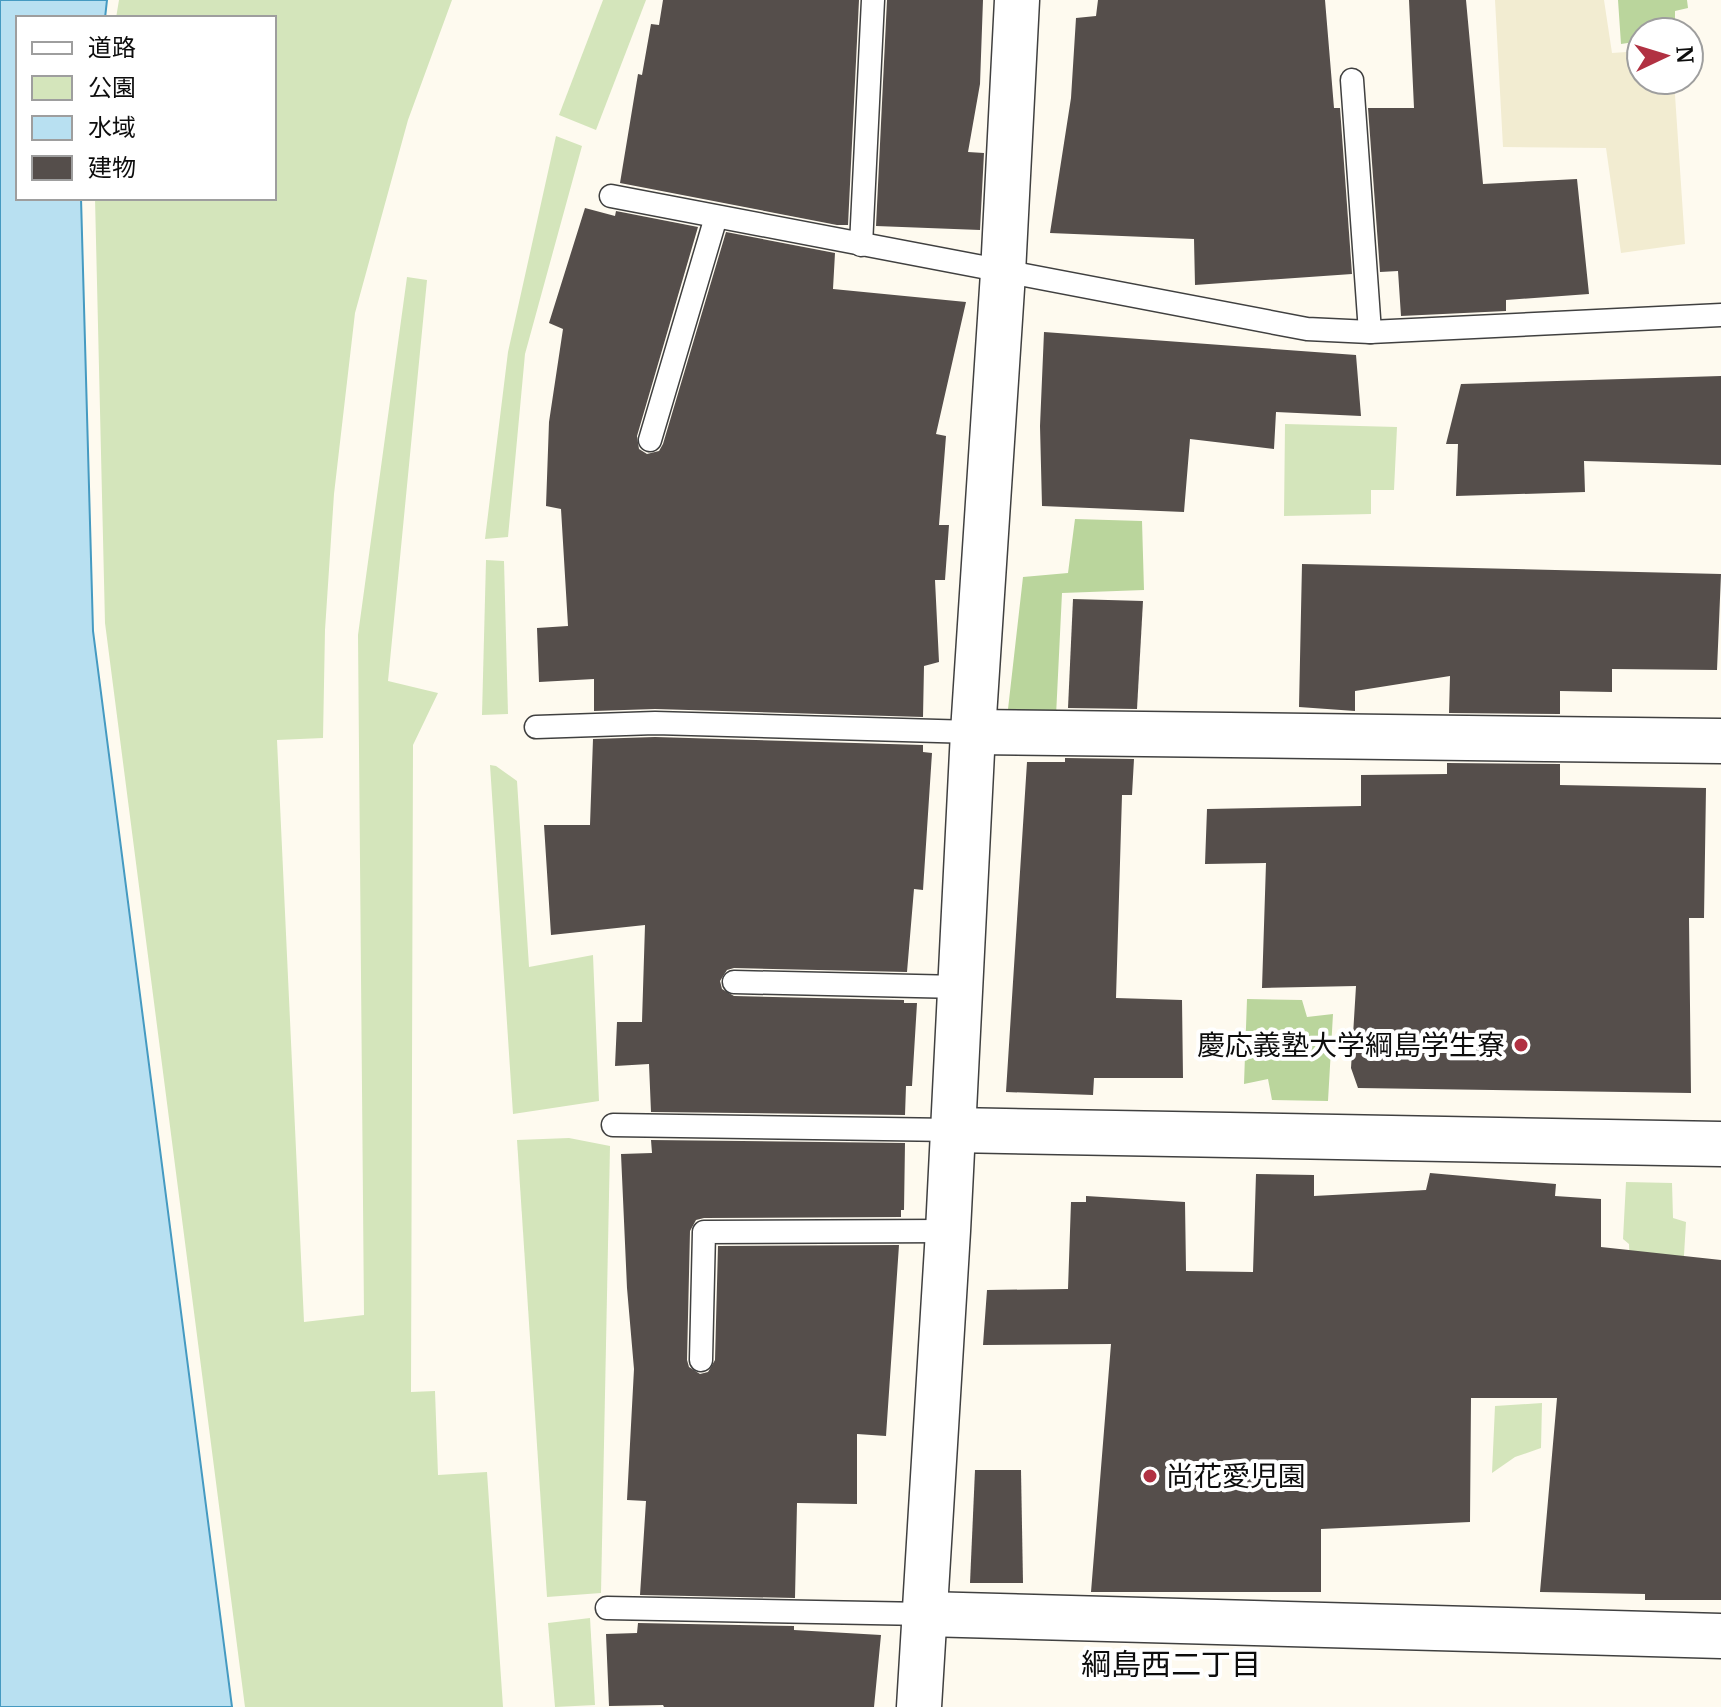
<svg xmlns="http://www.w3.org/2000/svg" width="1721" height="1707" font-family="Merriweather,'Noto Sans JP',serif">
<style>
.farmland{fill:#f2ecd1}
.green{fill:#d4e5bb}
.forest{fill:#bad59c}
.water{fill:#b8e0f1;stroke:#459ac1;stroke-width:2}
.building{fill:#554e4b}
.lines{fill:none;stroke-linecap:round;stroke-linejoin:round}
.service-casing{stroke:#404040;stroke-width:25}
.minor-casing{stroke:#404040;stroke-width:47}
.tertiary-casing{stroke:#404040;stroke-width:47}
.service{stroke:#fff;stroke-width:22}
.minor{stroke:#fff;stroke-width:44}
.tertiary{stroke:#fff;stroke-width:44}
.poi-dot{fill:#b13142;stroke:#fff;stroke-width:3}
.labels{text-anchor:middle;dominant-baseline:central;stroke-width:8;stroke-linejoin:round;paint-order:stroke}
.poi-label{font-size:28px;fill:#0d0d0d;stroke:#fff;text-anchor:end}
.neighbourhood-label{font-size:30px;fill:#0d0d0d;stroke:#fff}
</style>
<rect width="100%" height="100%" fill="#fefaef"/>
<path class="farmland" d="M1495,0H1604L1612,53L1641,51V80H1674L1685,244L1621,253L1606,148L1503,147Z"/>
<g class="green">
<path d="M119,0H452L408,120L355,313L334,494L325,630L323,738L277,740L304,1322L364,1315L358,635L407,277L427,280L388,681L438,693L413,745L411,1392L435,1391L438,1475L487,1472L503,1707H245L105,623L95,198H274V18H116Z"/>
<path d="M603,0H646L596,130L559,115Z"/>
<path d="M556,136L582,146L525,354L508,537L485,539L508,352Z"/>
<path d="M1285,424L1397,427L1394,490H1371V514L1284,516Z"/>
<path d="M486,560L504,561L508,714L482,715Z"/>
<path d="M490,765L496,766L517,781L529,967L593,955L599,1101L513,1114Z"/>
<path d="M569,1138L610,1146L601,1593L547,1597L517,1140Z"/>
<path d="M1626,1182L1672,1183L1673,1218L1686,1222L1679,1338L1632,1337L1629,1244L1623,1239Z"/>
<path d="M1542,1403L1541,1448L1515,1457L1492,1473L1495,1406Z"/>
<path d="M590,1618L595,1705L555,1707L548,1623Z"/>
</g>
<g class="forest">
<path d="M1618,0H1687L1688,8L1675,11V32H1641V41L1621,44Z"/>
<path d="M1075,519L1142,521L1144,590L1062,593L1056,716L1007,718L1023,577L1068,573Z"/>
<path d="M1247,999L1302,1000L1307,1017L1333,1014L1328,1101L1272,1100L1268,1079L1244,1084Z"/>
</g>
<path class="water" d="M0,0H107L105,18H18V198H81L93,631L232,1707H0Z"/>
<g class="building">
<path d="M663,0H859L848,225H837L620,183L638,74L642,75L651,24L659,25Z"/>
<path d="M887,0H983L980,84L968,152L984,153L980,230L876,226Z"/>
<path d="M1098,0H1325L1334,108H1340L1352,274L1195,285L1194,239L1050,233L1071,98L1076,18L1096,16Z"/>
<path d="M1409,0H1466L1483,184L1577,179L1589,294L1506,300V311L1401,316L1398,271L1380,272L1368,108H1414Z"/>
<path d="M585,208L615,216L616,211L698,227L637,436L639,449L647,454L659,451L663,444L726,232L835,253L833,289L966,302L936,434L946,436L939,525H949L945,580H935L939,662L924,666L923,717L655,709L594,711V679L539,682L537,628L568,626L561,509L546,506L549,422L563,329L549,323Z"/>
<path d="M1044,332L1356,355L1361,416L1276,412L1274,449L1190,439L1184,512L1042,506L1040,426Z"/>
<path d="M1721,376V465L1584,461L1585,492L1456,496L1458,444H1446L1461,384Z"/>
<path d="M1302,564L1721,574L1717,670L1612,669V692L1560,691V714L1449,713L1450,676L1355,691V711L1299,707Z"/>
<path d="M1073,599L1143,601L1137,709L1068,708Z"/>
<path d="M655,737L923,745V752L932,753L923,890L914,889L907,972L734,968L727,970L720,981L722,989L734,996L904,1000V1003H917L912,1086H906L905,1115L651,1112L649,1064L615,1066L617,1022H642L645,925L551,935L544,825H590L593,739Z"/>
<path d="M1065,758L1134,759L1132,795H1122L1116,998L1182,1000L1183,1078H1094L1093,1095L1006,1092L1027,762H1065Z"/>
<path d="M1447,763L1560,764V785L1706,788L1704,918H1689L1691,1093L1358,1088L1351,1068L1356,986L1262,988L1266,863L1205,864L1207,809L1361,806V775L1447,774Z"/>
<path d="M651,1140L905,1143L904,1210H901V1217L704,1218L696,1220L690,1231L687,1360L689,1367L700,1374L708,1372L715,1360L718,1246L899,1245L886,1436L857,1434V1504L797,1503L795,1598L640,1595L646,1501L627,1500L634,1369L627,1288L621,1154L652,1153Z"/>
<path d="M1430,1173L1556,1184L1555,1196L1601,1199V1247L1721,1260V1600H1645V1594L1540,1592L1557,1398H1471L1470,1522L1321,1529V1592H1091L1111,1344L983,1345L987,1290L1068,1289L1071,1202H1086V1196L1185,1202L1186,1271L1253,1272L1256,1174L1314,1175V1196L1426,1190Z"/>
<path d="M975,1470H1021L1023,1583H970Z"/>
<path d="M638,1623L794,1626V1630L881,1635L874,1707H664L663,1705L609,1706L606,1634L637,1633Z"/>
</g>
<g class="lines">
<g class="service-casing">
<g id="service">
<path d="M1352,80L1370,332"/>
<path d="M611,196L1307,329L1370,332L1721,315"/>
<path d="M861,245L873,0"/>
<path d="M650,440L716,217"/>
<path d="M536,727L655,723L973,732"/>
<path d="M734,982L960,987"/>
<path d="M613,1125L953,1130"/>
<path d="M701,1360L704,1232L948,1231"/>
<path d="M607,1608L925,1614"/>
</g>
</g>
<g class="minor-casing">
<g id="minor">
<path d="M973,732L1721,741"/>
<path d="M925,1614L1721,1636"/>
<path d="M919,1707L948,1231L973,732L1003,273L1017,0"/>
</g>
</g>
<g class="tertiary-casing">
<path id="tertiary" d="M953,1130L1721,1144"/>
</g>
<use href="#service" class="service"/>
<use href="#minor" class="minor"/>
<use href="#tertiary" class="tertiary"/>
</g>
<g class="poi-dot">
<circle cx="1521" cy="1045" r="8"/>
<circle cx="1150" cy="1476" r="8"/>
</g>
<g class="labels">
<g class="poi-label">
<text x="1505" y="1045">慶応義塾大学綱島学生寮</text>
<text x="1166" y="1476" text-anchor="start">尚花愛児園</text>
</g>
<g class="neighbourhood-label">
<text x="1171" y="1664">綱島西二丁目</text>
</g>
</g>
<rect x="16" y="16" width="260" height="184" fill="#ffffff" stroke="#9e9e9e" stroke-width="2"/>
<rect x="32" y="42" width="40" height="12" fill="#ffffff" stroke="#9e9e9e" stroke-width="2"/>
<text x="88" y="56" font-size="24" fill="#0d0d0d">道路</text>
<rect x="32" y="76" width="40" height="24" fill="#d4e5bb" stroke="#9e9e9e" stroke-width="2"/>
<text x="88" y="96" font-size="24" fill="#0d0d0d">公園</text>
<rect x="32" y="116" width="40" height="24" fill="#b8e0f1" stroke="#9e9e9e" stroke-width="2"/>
<text x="88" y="136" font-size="24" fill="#0d0d0d">水域</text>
<rect x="32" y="156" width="40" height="24" fill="#554e4b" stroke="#9e9e9e" stroke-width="2"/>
<text x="88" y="176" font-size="24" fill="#0d0d0d">建物</text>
<g transform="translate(1665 56) rotate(86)"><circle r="38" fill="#ffffff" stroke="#9e9e9e" stroke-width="2"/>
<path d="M0-6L14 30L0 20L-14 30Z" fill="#b13142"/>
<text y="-12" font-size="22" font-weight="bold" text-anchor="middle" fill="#0d0d0d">N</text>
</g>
</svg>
